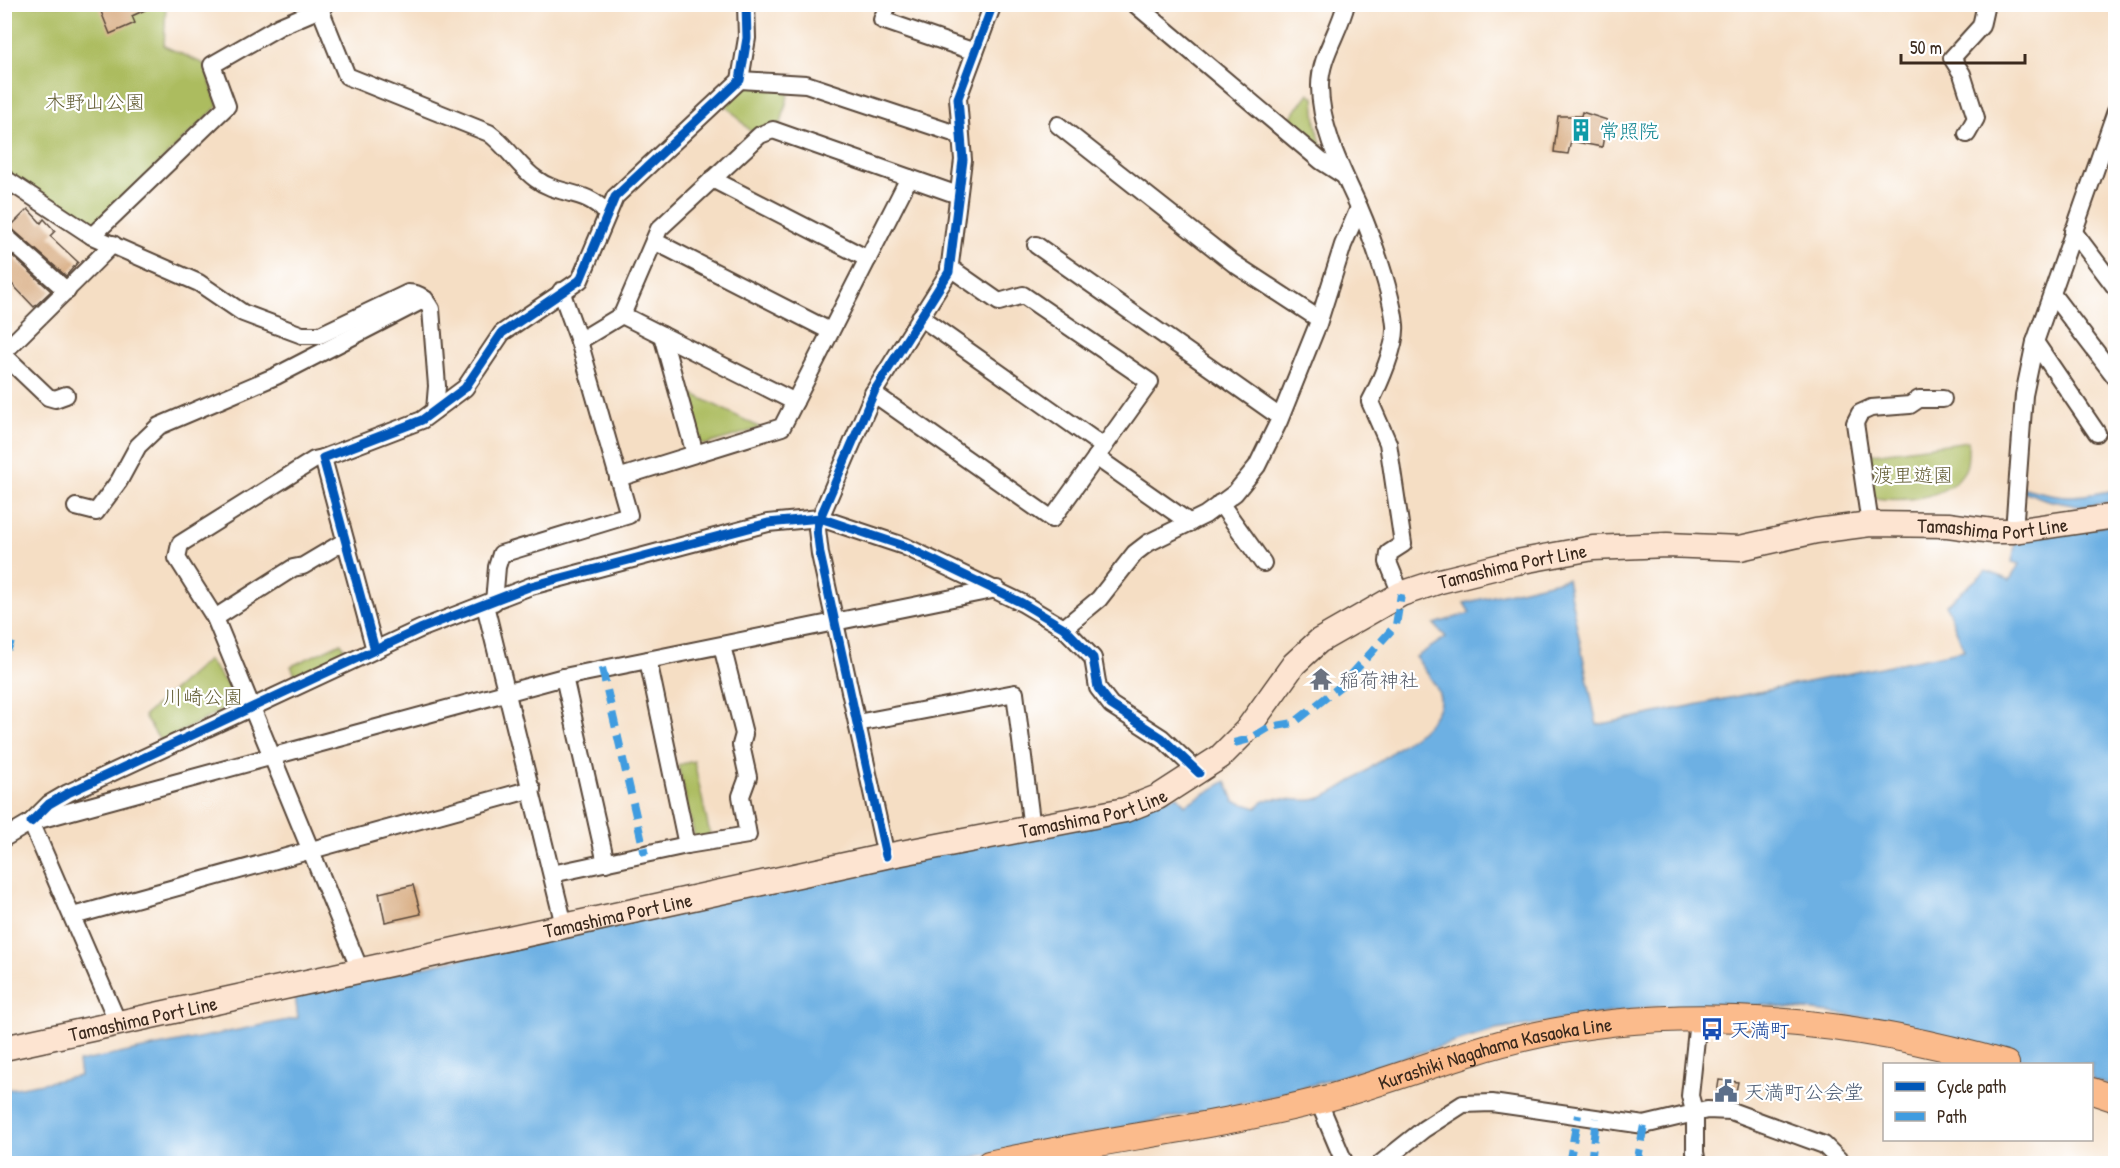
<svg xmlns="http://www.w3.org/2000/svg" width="2120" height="1168" font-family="'Patrick Hand','Klee One',sans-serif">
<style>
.green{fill:#acbc5e;stroke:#74733e;stroke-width:1.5}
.water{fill:#6db0e3;stroke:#546d80;stroke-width:1.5}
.building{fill:#d7aa7f}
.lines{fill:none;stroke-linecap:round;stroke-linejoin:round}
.minor-casing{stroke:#574537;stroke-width:20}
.secondary-casing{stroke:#574537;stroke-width:27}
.primary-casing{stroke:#574537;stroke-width:28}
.minor{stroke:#fff;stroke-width:16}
.secondary{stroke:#fde4d1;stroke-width:24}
.primary{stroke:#fbbb8c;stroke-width:26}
.quiet{stroke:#3f9ce0;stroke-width:8;stroke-dasharray:15 8;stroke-linecap:butt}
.cycleway-casing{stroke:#fff;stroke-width:13}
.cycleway{stroke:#0057b8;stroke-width:9}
.labels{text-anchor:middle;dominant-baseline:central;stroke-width:4.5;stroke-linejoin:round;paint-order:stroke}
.park-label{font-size:20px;fill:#635d34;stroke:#fff}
.culture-label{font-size:20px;fill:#0d838f;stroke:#fff;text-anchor:start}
.street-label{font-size:20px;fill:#3b2a1e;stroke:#fff}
.worship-label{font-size:20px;fill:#5b616d;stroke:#fff;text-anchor:start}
.transit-label{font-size:20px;fill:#164399;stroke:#fff;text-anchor:start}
.service-label{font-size:20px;fill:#4e5e75;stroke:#fff;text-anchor:start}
</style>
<rect width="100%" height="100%" fill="#fff"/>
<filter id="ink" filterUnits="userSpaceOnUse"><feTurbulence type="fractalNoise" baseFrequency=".0167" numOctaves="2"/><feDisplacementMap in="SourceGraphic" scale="12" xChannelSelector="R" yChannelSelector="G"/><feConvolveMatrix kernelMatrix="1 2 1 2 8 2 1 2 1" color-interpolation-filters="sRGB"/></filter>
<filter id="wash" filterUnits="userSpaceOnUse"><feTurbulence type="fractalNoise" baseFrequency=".008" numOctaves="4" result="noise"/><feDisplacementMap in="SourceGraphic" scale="24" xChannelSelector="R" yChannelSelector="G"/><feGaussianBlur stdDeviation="1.35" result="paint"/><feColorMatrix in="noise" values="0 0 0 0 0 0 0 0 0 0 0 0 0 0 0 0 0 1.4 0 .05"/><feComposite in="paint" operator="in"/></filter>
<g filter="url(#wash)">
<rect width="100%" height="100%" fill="#f5dec4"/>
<g class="green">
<path d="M4,5H166L164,46L204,64L218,106L92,228L5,172Z"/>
<path d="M743,83L790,88L781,124H774L751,132L724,103Z"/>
<path d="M1309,93L1314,97L1316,123L1323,153L1287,122Z"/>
<path d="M681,388L761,428L704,445L697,441Z"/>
<path d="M1968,441C1968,450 1969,462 1965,470C1948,500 1903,502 1874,498L1866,455Z"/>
<path d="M341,643L349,657L298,681L291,666Z"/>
<path d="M208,660L240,701L161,742L144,716Z"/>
<path d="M694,761L710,835L695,839L678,765Z"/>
</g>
<g class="water">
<path d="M2021,487C2063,499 2073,498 2115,490V501L2082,507L2047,500L2020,490Z"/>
<path d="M2115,524V1087L2092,1080V1064H2039L1880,1019L1764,1005L1649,1007L1496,1030L1265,1099L943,1163L5,1164V1090L80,1076L78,1062L298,1018L295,996L1178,796L1185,805L1226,781L1234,801L1257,808C1268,789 1299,805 1317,799C1343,792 1396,748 1421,731C1455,699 1437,690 1416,657L1446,637L1434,624L1470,613L1464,603L1567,579L1597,725L1964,650L1946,605L1986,571L2010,580L2019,564L2012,562L2016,540Z"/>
</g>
<g id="blocks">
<g class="building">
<path d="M98,4H158L132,16L135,23L110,34Z"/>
<path d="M1582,112L1607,120L1602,147L1571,141L1568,154L1554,152L1558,116H1581Z"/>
<path d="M28,209L41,223L44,219L55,231L50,236L78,262L66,276L10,227Z"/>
<path d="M8,252L51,291L34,307L12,284L4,291V255Z"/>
<path d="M413,885L421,914L385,922L379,893Z"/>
<path d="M1719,1080L1738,1082L1734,1101L1716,1100Z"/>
</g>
</g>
</g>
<g filter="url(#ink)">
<use href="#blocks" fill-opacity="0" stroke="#574537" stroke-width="1.5"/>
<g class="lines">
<g class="minor-casing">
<g id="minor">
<path d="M326,4L320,9L347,76L489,133C508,147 519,167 536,179C558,196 587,189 606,213"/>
<path d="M888,4L882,20L975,52"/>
<path d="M1135,4L1321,161L1343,175"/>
<path d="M1346,4C1339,33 1320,56 1320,86C1320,128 1342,170 1359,207C1372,237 1392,293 1395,325C1397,344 1379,385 1370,402L1388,443L1403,544L1389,553L1388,562L1401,594"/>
<path d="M740,80L806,84L959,135"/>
<path d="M1058,125L1233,263L1319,319"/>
<path d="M1967,134L1976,118L1962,74L1952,58L1981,26L1986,4"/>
<path d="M4,178L92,236L199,283L243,313L302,335H320L408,293C421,293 425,299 431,309L437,386L435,410"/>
<path d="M712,179L868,259"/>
<path d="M2073,231L2116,288"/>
<path d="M4,235L67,291"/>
<path d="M92,236L227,106L212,65L280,26L320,9"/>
<path d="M654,241L830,331"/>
<path d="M1036,245L1280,417"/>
<path d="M561,291L579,341"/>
<path d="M2052,294L2116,378"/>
<path d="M622,315L795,402"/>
<path d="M920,317L1104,447"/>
<path d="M662,335L695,454"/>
<path d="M2035,342L2097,433"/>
<path d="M4,352L113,244"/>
<path d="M4,355L48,397L55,399L66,395"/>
<path d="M873,393L1052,519L1150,382L1023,295L999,302L949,267"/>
<path d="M1096,457L1190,523"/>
<path d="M323,458L314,460L180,544L177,558L215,618L360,970"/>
<path d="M618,478L782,427L909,178"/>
<path d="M1220,503L1263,563"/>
<path d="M76,507L96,512L119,481L138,446L159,426L276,376L425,299"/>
<path d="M1870,524L1855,423L1860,413L1871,408L1910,405L1919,399H1943"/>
<path d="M2014,531L2024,395L2035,342L2116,111"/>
<path d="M494,602L497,567L501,554L629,515L579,341L622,315L659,229L760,135L773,130L958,195"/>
<path d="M485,605L564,925"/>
<path d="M215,618L293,568L303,566L345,541"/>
<path d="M1064,628L1099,599L1135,553L1148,543L1205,515L1235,493L1257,466L1279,421L1318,324L1343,245L1359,208"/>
<path d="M375,650L323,458L422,420L465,388L502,333L580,280L615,197L740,80L747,38L746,4"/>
<path d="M564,677L606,863"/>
<path d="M857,723L1015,693L1032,829"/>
<path d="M31,822L49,804L68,793L420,629L531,586L768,523L820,518L904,546L1022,603L1064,628L1093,658L1098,688L1111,705L1162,738L1199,773"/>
<path d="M31,822L118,1023"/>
<path d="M4,838L31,822L564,677L997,589"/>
<path d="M687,845L748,835L741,796L748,777L741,745L744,734L722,646"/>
<path d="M886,856L820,554L817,529L820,518L875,390L949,272L963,160L958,98L993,4"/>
<path d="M552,874L687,845L648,660"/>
<path d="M73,916L532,789"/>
<path d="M1318,1100L1345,1164"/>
<path d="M1380,1164L1424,1129L1463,1104L1492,1103L1644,1125L1707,1110L1731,1111L1824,1145L1843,1164"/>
<path d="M1697,1164L1695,1152V1114L1690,1096L1698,1020"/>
</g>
</g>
<g class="secondary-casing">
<g id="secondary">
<path id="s1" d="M4,1048L886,856L1125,810L1158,797L1220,757L1246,731L1294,664L1319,641L1401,594L1440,581L1517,562L1593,548L1667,545L1740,548L1816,531L1870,524L1948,525L1992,531H2014L2116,516"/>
</g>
</g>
<g class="primary-casing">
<g id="primary">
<path d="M2092,1091L2116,1099"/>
<path id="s2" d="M989,1164C1098,1140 1209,1128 1317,1101C1390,1082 1459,1052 1532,1036C1686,1002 1856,1020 2006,1064"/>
</g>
</g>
<use href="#minor" class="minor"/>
<use href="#secondary" class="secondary"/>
<use href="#primary" class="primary"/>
<g class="quiet">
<path d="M4,643L13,647"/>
<path d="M602,668L645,855"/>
<path d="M1234,743L1250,739L1270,727L1294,723L1343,684L1396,625L1401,594"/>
<path d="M1569,1164L1578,1115"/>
<path d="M1591,1164L1596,1118"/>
<path d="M1637,1164L1644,1125"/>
</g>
<g class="cycleway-casing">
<g id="cycleway">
<path d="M375,650L323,458L422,420L465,388L502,333L580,280L615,197L740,80L747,38L746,4"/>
<path d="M31,822L49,804L68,793L420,629L531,586L768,523L820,518L904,546L1022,603L1064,628L1093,658L1098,688L1111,705L1162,738L1199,773"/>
<path d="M886,856L820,554L817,529L820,518L875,390L949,272L963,160L958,98L993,4"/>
</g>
</g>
<use href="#cycleway" class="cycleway"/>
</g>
</g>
<defs>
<g id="building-bare" transform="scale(1.8)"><path d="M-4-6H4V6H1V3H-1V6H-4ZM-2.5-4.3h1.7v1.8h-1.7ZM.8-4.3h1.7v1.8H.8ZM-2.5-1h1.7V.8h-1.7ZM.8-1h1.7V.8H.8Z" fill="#0f9aa8" stroke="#fff" stroke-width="2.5" paint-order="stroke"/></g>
<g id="temple-bare" transform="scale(1.8)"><path d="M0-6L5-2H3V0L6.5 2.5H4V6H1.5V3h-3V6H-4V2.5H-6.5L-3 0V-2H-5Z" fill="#6b7280" stroke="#fff" stroke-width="2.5" paint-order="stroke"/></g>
<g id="bus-bare" transform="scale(1.8)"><path d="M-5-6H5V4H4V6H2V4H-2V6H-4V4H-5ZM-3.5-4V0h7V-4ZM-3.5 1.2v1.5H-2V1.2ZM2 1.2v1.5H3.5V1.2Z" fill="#1a4fb4" stroke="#fff" stroke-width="2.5" paint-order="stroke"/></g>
<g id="civic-bare" transform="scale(1.8)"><path d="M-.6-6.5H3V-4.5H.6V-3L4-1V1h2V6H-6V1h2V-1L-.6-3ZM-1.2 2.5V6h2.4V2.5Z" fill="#5c6f8a" stroke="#fff" stroke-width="2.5" paint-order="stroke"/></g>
</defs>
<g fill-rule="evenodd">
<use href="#building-bare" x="1581" y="130"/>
<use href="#temple-bare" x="1321" y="679"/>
<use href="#bus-bare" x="1712" y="1029"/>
<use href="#civic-bare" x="1726" y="1091"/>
</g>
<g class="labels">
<g class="park-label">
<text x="95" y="101">木野山公園</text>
<text x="1913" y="474">渡里遊園</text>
<text x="203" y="696">川崎公園</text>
</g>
<g class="culture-label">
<text x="1599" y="130">常照院</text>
</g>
<g class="street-label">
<text stroke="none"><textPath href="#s1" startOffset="2103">Tamashima Port Line</textPath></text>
<text stroke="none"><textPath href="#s1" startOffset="1618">Tamashima Port Line</textPath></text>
<text stroke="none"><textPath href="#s1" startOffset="1114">Tamashima Port Line</textPath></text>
<text stroke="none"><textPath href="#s1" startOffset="628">Tamashima Port Line</textPath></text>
<text stroke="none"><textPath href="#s1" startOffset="142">Tamashima Port Line</textPath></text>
<text stroke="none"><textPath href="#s2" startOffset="519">Kurashiki Nagahama Kasaoka Line</textPath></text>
</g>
<g class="worship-label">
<text x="1339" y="679">稲荷神社</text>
</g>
<g class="transit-label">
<text x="1730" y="1029">天満町</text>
</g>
<g class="service-label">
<text x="1744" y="1091">天満町公会堂</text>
</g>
</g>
<rect width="2120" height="1168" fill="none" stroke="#fff" stroke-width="24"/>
<rect x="1883" y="1063" width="210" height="78" fill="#ffffff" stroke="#b1aaa5" stroke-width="1.5"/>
<rect x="1895" y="1082" width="30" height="9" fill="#0057b8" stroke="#b1aaa5" stroke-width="1.5"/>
<text x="1937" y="1093" font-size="18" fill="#3b2a1e">Cycle path</text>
<rect x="1895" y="1112" width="30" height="9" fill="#3f9ce0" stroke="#b1aaa5" stroke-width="1.5"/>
<text x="1937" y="1123" font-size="18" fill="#3b2a1e">Path</text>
<path d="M1901 54v9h124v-9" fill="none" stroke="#3b2a1e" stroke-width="3"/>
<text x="1910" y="54" font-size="18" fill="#3b2a1e" stroke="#ffffff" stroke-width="4.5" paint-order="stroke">50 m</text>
</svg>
